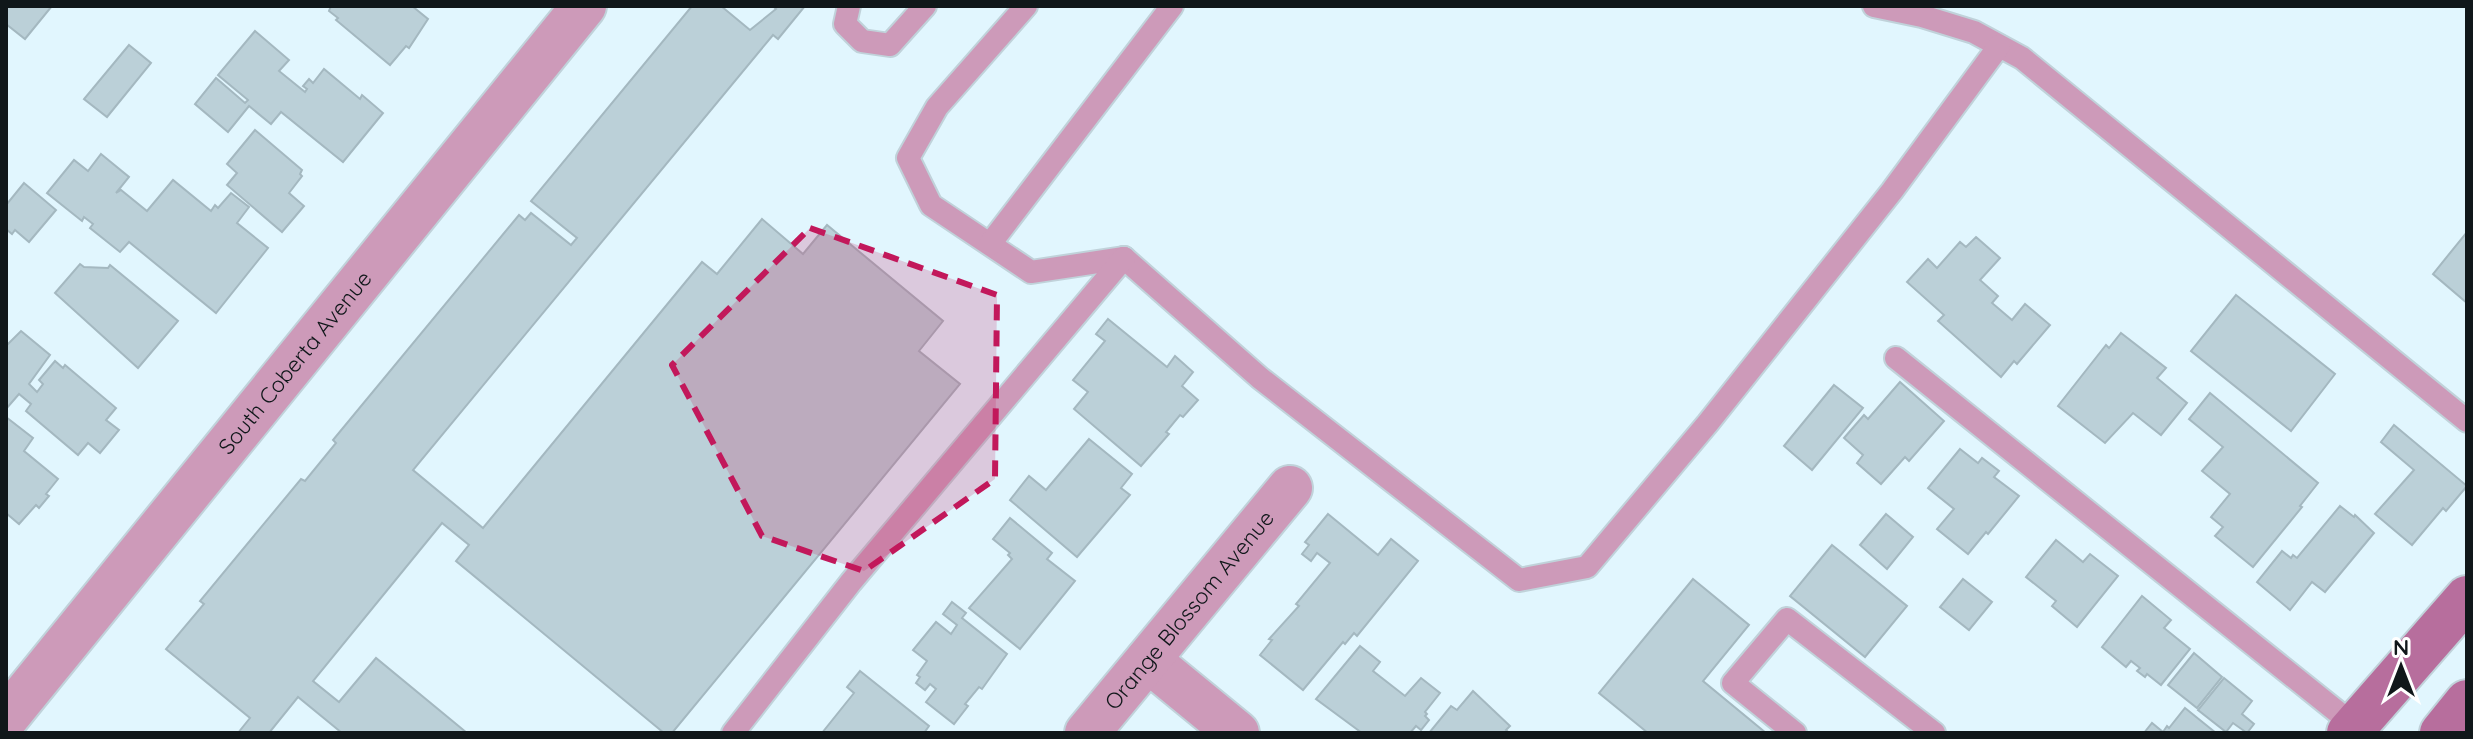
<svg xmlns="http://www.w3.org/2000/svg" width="2473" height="739" font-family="Quicksand,sans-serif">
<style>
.building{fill:#bbd0d8;stroke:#a4b8c0;stroke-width:2}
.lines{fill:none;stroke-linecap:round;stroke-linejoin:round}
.lane-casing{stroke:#c0d2da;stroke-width:26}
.street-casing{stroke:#c0d2da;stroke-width:48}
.secondary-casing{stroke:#c0d2da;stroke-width:48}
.lane{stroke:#cd9ab9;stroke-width:22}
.street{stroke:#cd9ab9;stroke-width:44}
.secondary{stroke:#b76e9d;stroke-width:44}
.marked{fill:#c2185b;fill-opacity:0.2;stroke:#c2185b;stroke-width:6;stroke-dasharray:16 10;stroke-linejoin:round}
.labels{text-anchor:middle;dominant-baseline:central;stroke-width:6;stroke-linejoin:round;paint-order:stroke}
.street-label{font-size:22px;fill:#10171a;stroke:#fff}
</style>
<rect width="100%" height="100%" fill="#e1f6fe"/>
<g class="building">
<path d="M6,6H52L25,39L6,24Z"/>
<path d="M331,6H412L428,19L409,48L406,46L390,65L336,20L338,18L329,11Z"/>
<path d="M692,6H721L750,30L776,9L773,6H805L778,39L773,35L413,470L483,528L702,262L717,274L762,219L803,254L827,225L943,321L919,351L960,384L672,733H664L456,561L469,545L442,523L313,681L339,702L376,658L467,733H342L298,697L269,733H238L250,718L166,649L204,604L200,601L301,479L305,481L336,443L333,440L519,215L525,220L531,213L571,245L577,238L531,201Z"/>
<path d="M255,31L289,60L279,71L305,92L307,89L303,86L309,79L313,83L324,69L360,99L362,95L383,113L343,162L281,112L271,124L249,106L228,132L195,104L216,78L245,103L248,100L218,75Z"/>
<path d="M129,45L151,63L107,117L84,99Z"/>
<path d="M255,130L302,170L300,174L302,176L289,193L304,206L282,232L227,185L237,173L227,164Z"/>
<path d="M101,154L129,177L116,193L121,190L147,211L173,180L211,211L215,205L218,208L231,193L249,207L237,223L268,248L216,313L129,242L120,252L90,228L93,224L84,217L82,221L47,193L74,160L88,171Z"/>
<path d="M24,183L56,210L29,242L15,230L12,234L6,229V205Z"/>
<path d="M2467,232V303L2433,274Z"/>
<path d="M1976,237L2000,258L1980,280L1998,296L1992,303L2012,320L2025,304L2050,325L2017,364L2014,361L2001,377L1938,321L1944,315L1907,282L1928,259L1937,268L1960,242L1966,247Z"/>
<path d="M80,264L84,267L108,268L110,265L178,321L138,368L55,293Z"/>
<path d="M2236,295L2335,374L2291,431L2191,351Z"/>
<path d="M1108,319L1167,367L1175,356L1193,372L1182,386L1198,400L1183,417L1180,415L1166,432L1169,434L1141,466L1074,409L1088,392L1073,380L1105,341L1096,334Z"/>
<path d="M21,331L50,355L29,384L37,392L43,384L39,380L55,361L63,368L65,365L116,408L106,420L119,430L100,453L88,443L78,455L26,411L31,404L19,394L6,409V346Z"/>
<path d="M2121,333L2166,368L2157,378L2187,403L2161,435L2133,413L2105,443L2058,406L2106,345L2109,348Z"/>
<path d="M1900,382L1944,421L1909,461L1905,457L1881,484L1857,463L1863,455L1844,438L1864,415L1868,419Z"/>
<path d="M1834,385L1863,408L1812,470L1784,446Z"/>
<path d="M2210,393L2318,483L2300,506L2302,507L2253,567L2215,536L2223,527L2211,517L2230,494L2202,471L2223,447L2189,419Z"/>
<path d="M6,417L33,438L24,451L58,479L46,494L49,496L39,508L36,505L19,524L6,513Z"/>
<path d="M2394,425L2467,486L2446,511L2443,508L2412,545L2375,514L2414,470L2381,442Z"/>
<path d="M1089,439L1132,474L1121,488L1130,495L1077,557L1010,500L1029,476L1046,490Z"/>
<path d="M1960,449L1978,463L1982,458L1999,471L1994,477L2019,496L1988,534L1986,532L1968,554L1937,529L1954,509L1928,488Z"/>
<path d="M2340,506L2354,517L2355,515L2374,533L2325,592L2312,582L2290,610L2257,582L2282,551L2291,558L2293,555L2297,558Z"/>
<path d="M1328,514L1378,555L1391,539L1418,561L1357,636L1354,633L1345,644L1343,642L1303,690L1260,655L1272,640L1269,639L1299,606L1296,604L1330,563L1317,553L1311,561L1302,554L1309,545L1305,542Z"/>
<path d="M1886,514L1913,537L1887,569L1860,545Z"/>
<path d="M1010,518L1052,553L1047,559L1075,581L1020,649L969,608L1012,559L1008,555L1010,553L993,539Z"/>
<path d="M2056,540L2083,562L2090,554L2118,576L2077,627L2052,606L2056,601L2026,577Z"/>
<path d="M1832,545L1907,606L1865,657L1790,596Z"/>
<path d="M1693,579L1749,625L1703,681L1766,733H1648L1599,693Z"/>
<path d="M1963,579L1992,602L1969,630L1940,607Z"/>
<path d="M2142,596L2171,620L2164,628L2190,649L2161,685L2147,674L2145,677L2137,671L2140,668L2131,661L2126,667L2102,647Z"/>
<path d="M952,602L966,613L962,618L1007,654L982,689L979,687L965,704L968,706L954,724L926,702L936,689L930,684L925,690L916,683L920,677L917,675L927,661L913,650L936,622L951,634L957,625L943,614Z"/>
<path d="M1360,646L1380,662L1373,671L1405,696L1421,678L1440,693L1425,712L1427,714L1425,716L1429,720L1421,730L1416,726L1410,733H1362L1316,699Z"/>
<path d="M2194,653L2222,677L2197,708L2168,685Z"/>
<path d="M860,671L929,726L924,733H822L854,693L847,687Z"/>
<path d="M2224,678L2252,701L2242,714L2254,724L2247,733L2233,723L2226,732L2198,710Z"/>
<path d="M1473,691L1510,726L1506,730L1509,733H1429L1451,706L1457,710Z"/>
<path d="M2185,708L2216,733H2144L2152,723L2163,732L2167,726L2169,728Z"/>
</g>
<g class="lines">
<g class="lane-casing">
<g id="lane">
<path d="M849,6L845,24L862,41L890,45L925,6"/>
<path d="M1026,6L937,107L908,158L931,205L1031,272L1124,258"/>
<path d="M1874,6L1922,16L1974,32L2022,58L2467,421"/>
<path d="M990,244L1172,6"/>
<path d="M1124,258L1260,378L1519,580L1587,567L1708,423L1892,191L1999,46"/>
<path d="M1896,358L2355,726"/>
<path d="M733,733L851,582L1124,258"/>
<path d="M1795,733L1733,683L1787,619L1934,733"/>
</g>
</g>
<g class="street-casing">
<g id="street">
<path d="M1148,660L1237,733"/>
<path id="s1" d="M6,718L584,6"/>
<path id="s2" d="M1087,733L1290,488"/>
</g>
</g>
<g class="secondary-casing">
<g id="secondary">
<path d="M2349,733L2467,598"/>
<path d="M2442,733L2467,702"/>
</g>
</g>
<use href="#lane" class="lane"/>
<use href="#street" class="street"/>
<use href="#secondary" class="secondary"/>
</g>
<path class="marked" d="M810,228L997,295L995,479L864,571L762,536L672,365Z"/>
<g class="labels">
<g class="street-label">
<text stroke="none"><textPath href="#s1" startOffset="458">South Coberta Avenue</textPath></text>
<text stroke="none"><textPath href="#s2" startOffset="160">Orange Blossom Avenue</textPath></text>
</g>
</g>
<rect width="2473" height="739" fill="none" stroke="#10171a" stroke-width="16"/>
<g transform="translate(2401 667)" stroke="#ffffff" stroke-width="6" paint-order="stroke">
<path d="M0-6L14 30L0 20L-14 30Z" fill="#10171a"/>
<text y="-12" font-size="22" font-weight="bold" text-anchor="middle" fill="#10171a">N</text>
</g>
</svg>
